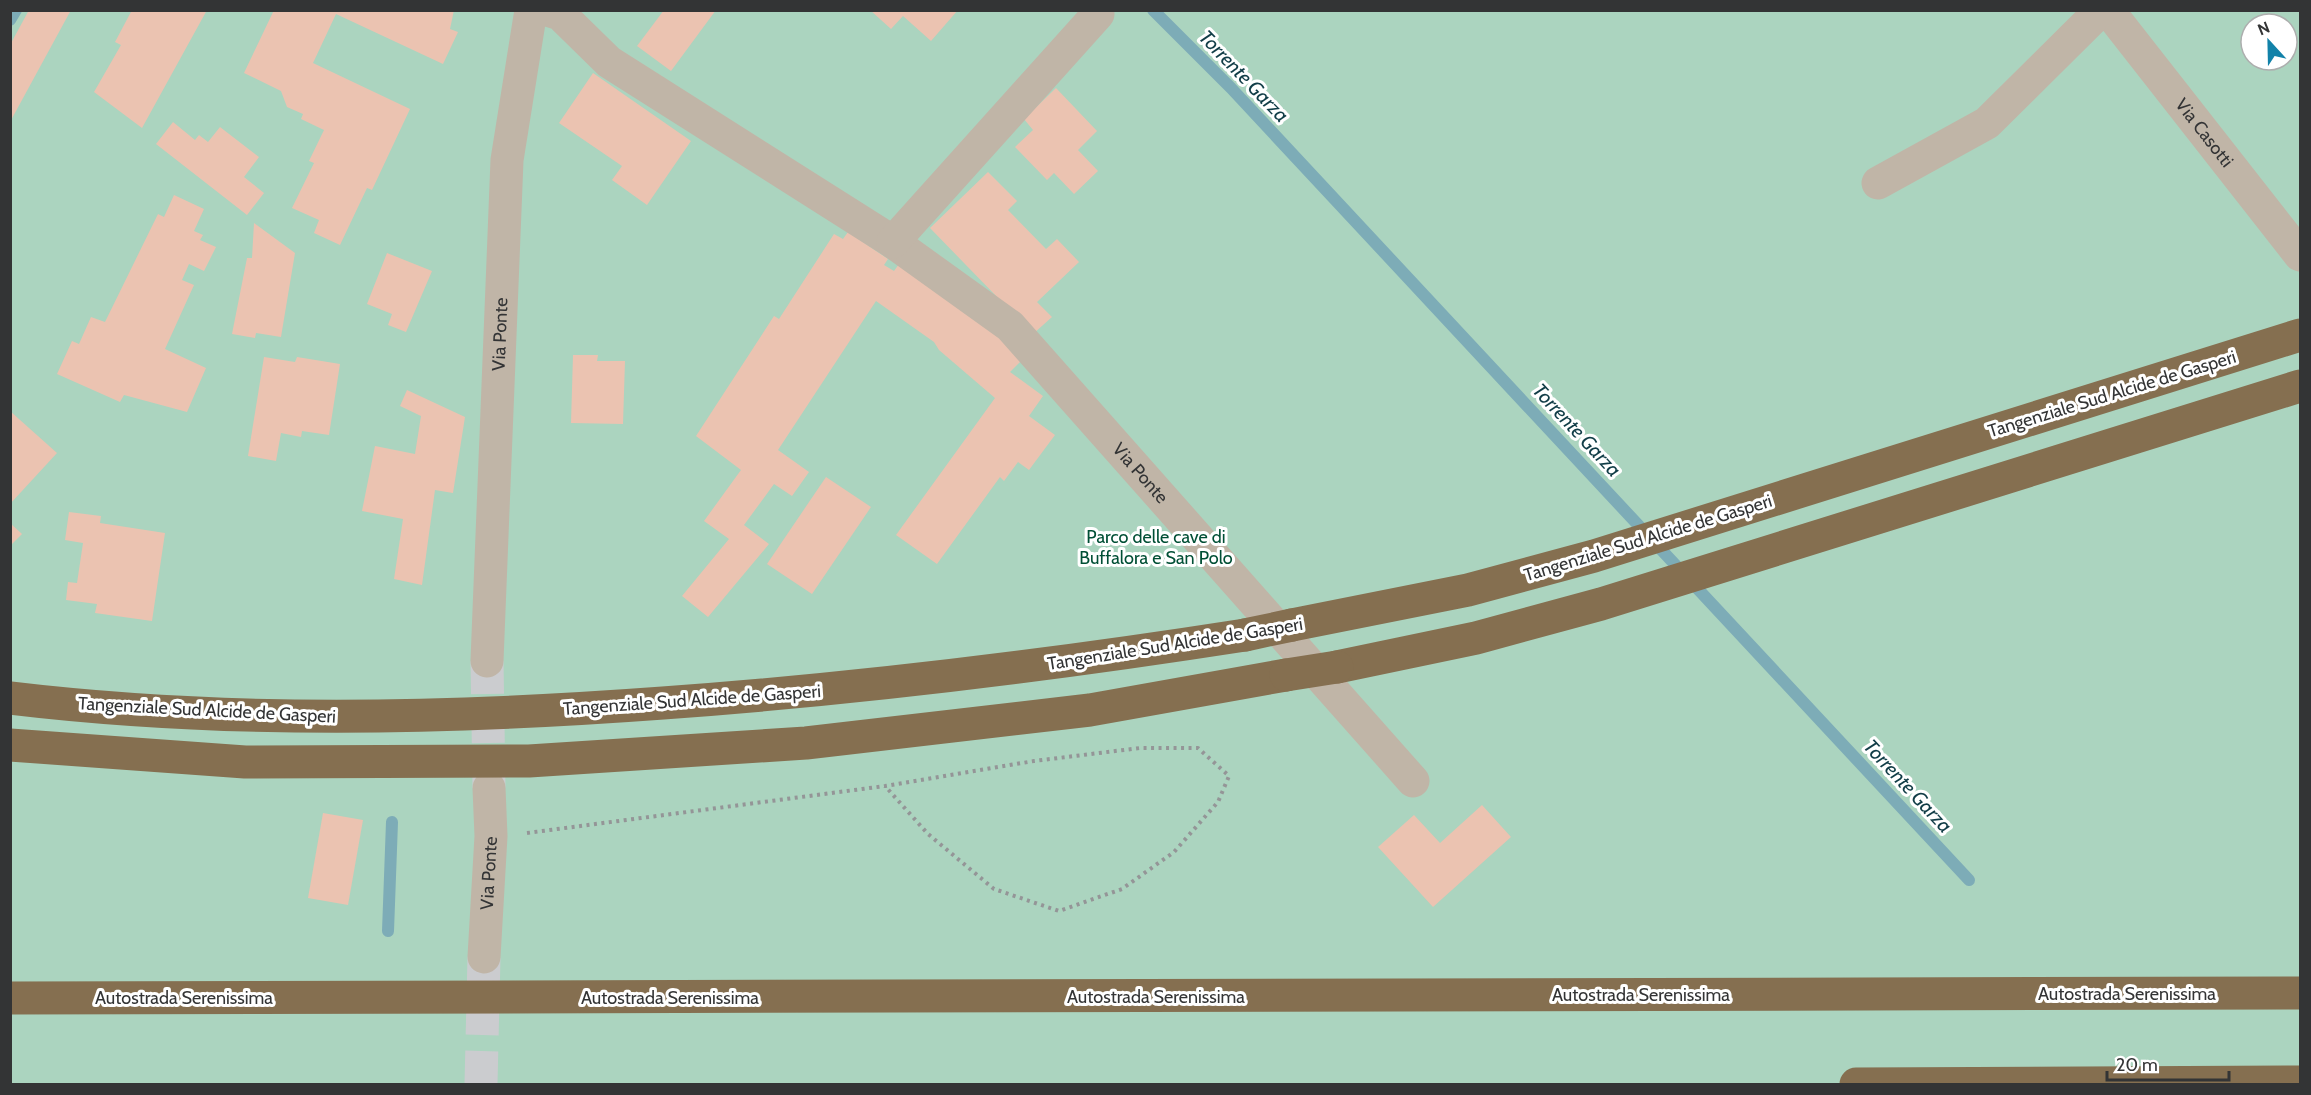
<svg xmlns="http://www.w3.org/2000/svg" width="2311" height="1095" font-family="Cabin,sans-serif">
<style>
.green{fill:#abd4bf;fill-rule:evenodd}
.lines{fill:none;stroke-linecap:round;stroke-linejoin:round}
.stream{stroke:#7dacb7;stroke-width:12}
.building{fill:#ebc3b1}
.minor-tunnel{stroke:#cbcccf;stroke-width:33;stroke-dasharray:33 16;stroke-linecap:butt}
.path{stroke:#949597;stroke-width:4;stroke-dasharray:3 4.5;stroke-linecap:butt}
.minor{stroke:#c0b5a7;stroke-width:33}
.highway{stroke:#856f50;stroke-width:33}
.highway-bridge{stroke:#856f50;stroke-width:33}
.labels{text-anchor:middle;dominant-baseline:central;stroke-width:6;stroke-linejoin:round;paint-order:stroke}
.street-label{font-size:18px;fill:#333435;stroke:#fff}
.park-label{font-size:18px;fill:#004f35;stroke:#fff}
.water-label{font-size:20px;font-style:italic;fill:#113d47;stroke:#fff}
</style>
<rect width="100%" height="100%" fill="#f1f2f6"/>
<path class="green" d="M10,11H2300V1084H11ZM2251,24H2287V60H2251Z"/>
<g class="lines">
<g class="stream">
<path d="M1153,10L1231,88L1969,880"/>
<path d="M10,20L16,10"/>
<path d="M388,931L392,822"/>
</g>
</g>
<g class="building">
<path d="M29,10H71L10,122V45Z"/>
<path d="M132,10H207L142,128L94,92L121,45L115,42Z"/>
<path d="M274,10H454L450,29L458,32L443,64L336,14L313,63L410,109L372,190L367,188L340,245L314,233L319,220L292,208L314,163L309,161L324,130L301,119L303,114L287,107L281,91L244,73Z"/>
<path d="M664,10H716L671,71L637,46Z"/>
<path d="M870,10H958L931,41L903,16L891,29Z"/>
<path d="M593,73L691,141L647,205L612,180L622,166L559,123Z"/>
<path d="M1056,88L1097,131L1078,150L1098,171L1074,194L1054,173L1047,180L1015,147L1033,130L1024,119Z"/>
<path d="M173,122L195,140L199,135L208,142L220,127L259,157L244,177L264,193L247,215L156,144Z"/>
<path d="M988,172L1017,201L1008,210L1046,249L1057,239L1079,262L1037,302L1052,317L1033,334L930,228Z"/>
<path d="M174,195L204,209L194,231L203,235L200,240L216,247L204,271L189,264L182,280L194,285L165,349L206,368L187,412L124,395L120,402L57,374L72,341L79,344L91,317L105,322L158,214L164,217Z"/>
<path d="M254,223L295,253L281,337L256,333L255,338L232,334L247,258H252Z"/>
<path d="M848,232L888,259L884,265L894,271L899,264L1000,337L1021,361L1010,372L1043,396L1029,416L1055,435L1029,470L1018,462L1004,481L1000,477L937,564L896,535L995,398L939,350L934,342L876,301L778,450L809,472L792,496L774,484L744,525L769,544L708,617L682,596L729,539L704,521L741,470L696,436L774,316L779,319L834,234L843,239Z"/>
<path d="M387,253L432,271L406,332L388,325L392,314L367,304Z"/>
<path d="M573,355H598L597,361H625L623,424L571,423Z"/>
<path d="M264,357L295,362L297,357L340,364L329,435L302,431L301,437L281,433L276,461L248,456Z"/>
<path d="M407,390L465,417L453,493L435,490L422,585L394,579L403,519L362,511L375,446L415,454L421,416L400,406Z"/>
<path d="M10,411L57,453L10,504Z"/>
<path d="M826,477L871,507L812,594L767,564Z"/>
<path d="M69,512L101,516L100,523L165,533L152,621L95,613L97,604L66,600L68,582L77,583L83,543L65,540Z"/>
<path d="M10,523L22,534L10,546Z"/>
<path d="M1482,805L1511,837L1433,907L1378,847L1414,815L1440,843Z"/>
<path d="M323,813L363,820L348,905L308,898Z"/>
</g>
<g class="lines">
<g class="minor-tunnel">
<path d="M487,661L489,788"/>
<path d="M481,1084L484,957"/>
</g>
<path class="path" d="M527,833L885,786L1034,761L1140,748H1198L1229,776L1218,802L1174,852L1122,889L1059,911L994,889L928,834L885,786"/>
<g class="minor">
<path id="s1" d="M547,10L560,14L609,62L893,242L1010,326L1413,781"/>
<path id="s2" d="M2108,10L2300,255"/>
<path d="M1878,183L1987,123L2101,10"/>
<path d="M893,242L1098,14"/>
<path id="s3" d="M487,661L507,160L531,10"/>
<path id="s4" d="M484,957L491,836L489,788"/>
</g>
<g class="highway">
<path d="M1292,625L1468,590L1594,556L2300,335"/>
<path d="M1337,667L1476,638L1601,604L2300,386"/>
<path d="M10,698C227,724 446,719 663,703C858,689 1052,665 1245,635"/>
<path d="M10,745L245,762L529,761L806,743L1090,710L1286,675"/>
<path d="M10,998L2300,993"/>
<path d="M1856,1084L2300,1082"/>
</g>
<g class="highway-bridge">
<path d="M1245,635L1292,625"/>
<path d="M1286,675L1337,667"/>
</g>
</g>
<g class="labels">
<g class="street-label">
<text stroke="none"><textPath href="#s2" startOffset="156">Via Casotti</textPath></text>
<text stroke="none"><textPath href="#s3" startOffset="327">Via Ponte</textPath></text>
<text transform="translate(2112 394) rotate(-17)">Tangenziale Sud Alcide de Gasperi</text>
<text stroke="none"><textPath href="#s1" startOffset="759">Via Ponte</textPath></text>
<text transform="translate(1648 538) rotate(-17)">Tangenziale Sud Alcide de Gasperi</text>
<text transform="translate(1175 644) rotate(-9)">Tangenziale Sud Alcide de Gasperi</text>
<text transform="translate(692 700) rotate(-4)">Tangenziale Sud Alcide de Gasperi</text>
<text transform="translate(207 710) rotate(3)">Tangenziale Sud Alcide de Gasperi</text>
<text stroke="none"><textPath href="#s4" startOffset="84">Via Ponte</textPath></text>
<text x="2127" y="994">Autostrada Serenissima</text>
<text x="1641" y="995">Autostrada Serenissima</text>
<text x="1156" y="997">Autostrada Serenissima</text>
<text x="184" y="998">Autostrada Serenissima</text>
<text x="670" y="998">Autostrada Serenissima</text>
</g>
<g class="park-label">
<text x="1156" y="537">Parco delle cave di<tspan x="1156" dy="21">Buffalora e San Polo</tspan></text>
</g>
<g class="water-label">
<text transform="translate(1244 76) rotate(46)">Torrente Garza</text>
<text transform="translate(1577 430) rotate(47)">Torrente Garza</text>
<text transform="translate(1908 786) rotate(47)">Torrente Garza</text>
</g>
</g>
<rect width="2311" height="1095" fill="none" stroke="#333435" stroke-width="24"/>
<g transform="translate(2269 42) rotate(338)"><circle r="28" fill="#ffffff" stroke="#adaeae" stroke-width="1.5"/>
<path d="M0-4.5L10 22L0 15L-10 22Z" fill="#1282a9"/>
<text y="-9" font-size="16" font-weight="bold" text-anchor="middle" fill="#333435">N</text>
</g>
<path d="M2107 1071v9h122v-9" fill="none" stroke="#333435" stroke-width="3"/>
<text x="2116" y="1071" font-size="18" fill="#333435" stroke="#ffffff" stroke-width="4.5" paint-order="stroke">20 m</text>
</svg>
